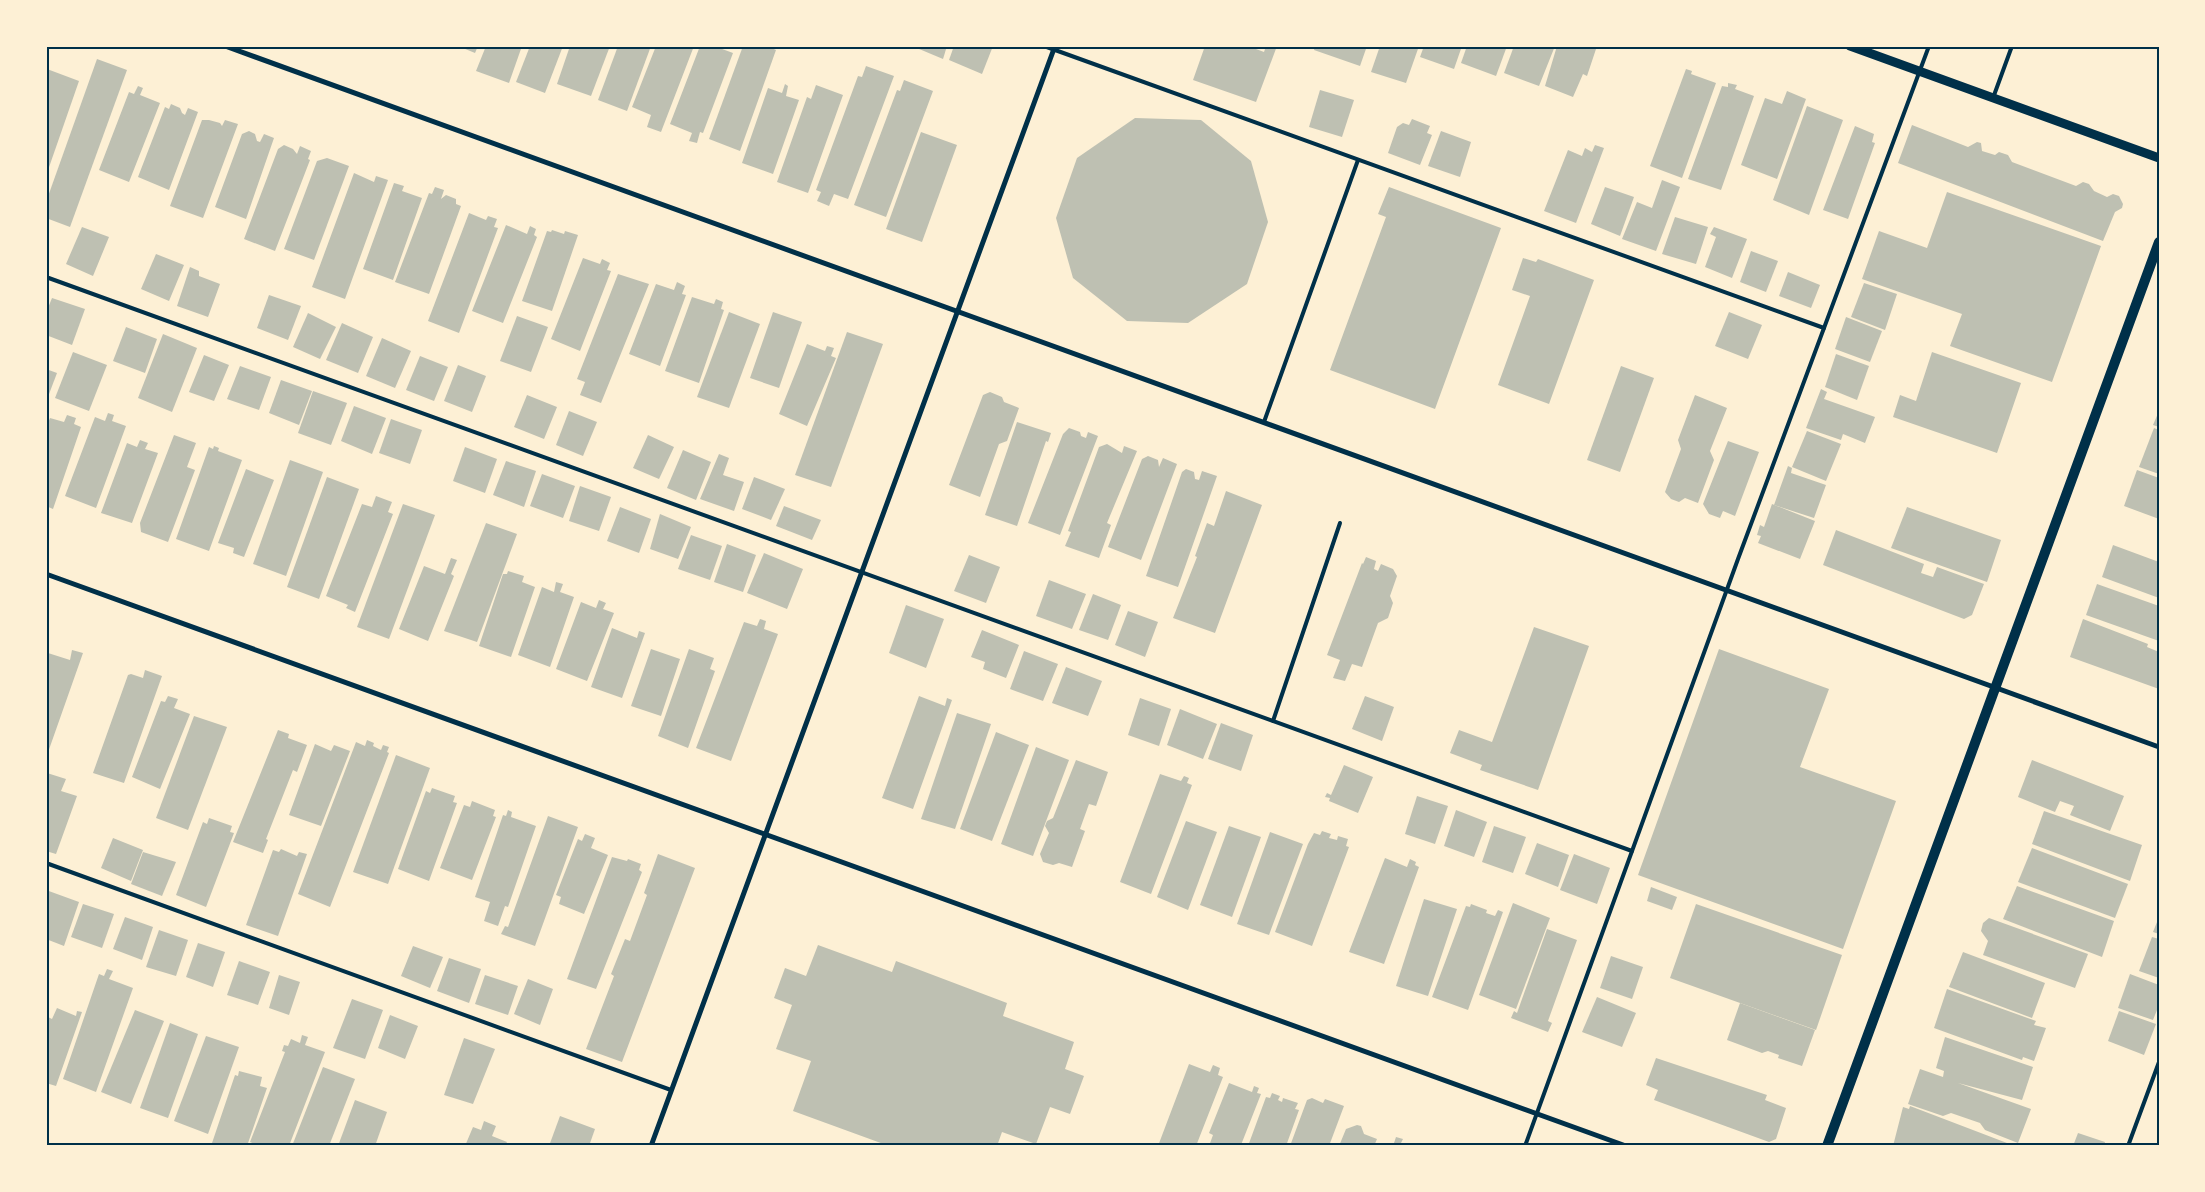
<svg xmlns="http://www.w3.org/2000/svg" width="2205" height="1192" font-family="Montserrat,sans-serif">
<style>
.building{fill:#bec0b2}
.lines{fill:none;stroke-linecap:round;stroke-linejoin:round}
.service{stroke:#003049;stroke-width:4}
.minor{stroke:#003049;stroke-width:5}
.tertiary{stroke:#003049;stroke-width:9}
.secondary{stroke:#003049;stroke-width:10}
.neatline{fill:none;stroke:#003049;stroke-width:2}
</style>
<rect width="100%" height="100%" fill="#fdf0d5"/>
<g class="building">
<path d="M458,46H478L475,53Z"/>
<path d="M486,46H522L509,83L476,71Z"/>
<path d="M530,46H563L545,93L516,82Z"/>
<path d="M570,46H610L591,96L557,84Z"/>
<path d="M618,46H651L627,111L598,100Z"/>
<path d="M656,46H694L661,132L647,127L651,115L632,107Z"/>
<path d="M700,46H714L733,53L703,133L700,132L697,143L689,141L692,133L670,124Z"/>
<path d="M743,46H767L776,50L740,151L709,139Z"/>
<path d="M912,46H947L943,59Z"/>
<path d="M954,46H993L982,74L949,60Z"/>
<path d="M1205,46H1248L1264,52L1266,46H1277L1256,102L1193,80Z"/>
<path d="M1315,46H1367L1360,66L1314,50Z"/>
<path d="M1380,46H1419L1406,83L1371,72Z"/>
<path d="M1424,46H1462L1454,69L1420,57Z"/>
<path d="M1467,46H1507L1496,76L1461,63Z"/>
<path d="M1514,46H1555L1539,86L1504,73Z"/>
<path d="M1557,46H1597L1587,76L1583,74L1573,97L1545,86Z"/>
<path d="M97,59L127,70L70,227L46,218V202Z"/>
<path d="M866,66L894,76L848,199L834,194L829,206L817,201L821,192L816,190L858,76L862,77Z"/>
<path d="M47,69L79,81L47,173L46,71Z"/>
<path d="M1686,69L1692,71L1691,74L1716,83L1682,178L1650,166Z"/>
<path d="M904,80L933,91L886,217L854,205L897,90L900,91Z"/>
<path d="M1728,83L1737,85L1735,89L1754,96L1721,190L1688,179L1722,86L1728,87Z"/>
<path d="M785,84L788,86L786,96L799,100L773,174L742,163L768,88L782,93Z"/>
<path d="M816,85L843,95L808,193L777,182L807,97L811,99Z"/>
<path d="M138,86L143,88L140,95L160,103L129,182L99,170L129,92L134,94Z"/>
<path d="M1320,90L1354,100L1342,137L1309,127Z"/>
<path d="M1787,91L1806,99L1777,179L1741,165L1765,98L1782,104Z"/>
<path d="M171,104L180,108L182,113L185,115L188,108L198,112L169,190L138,177L165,107L169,109Z"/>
<path d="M1807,106L1843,120L1809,215L1773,200Z"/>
<path d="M1135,118L1201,120L1251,161L1268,222L1247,284L1188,323L1127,321L1073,278L1056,218L1077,158Z"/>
<path d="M1412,119L1430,126L1427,133L1432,135L1420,165L1388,153L1397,127L1403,123L1409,125Z"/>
<path d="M202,120H209L220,123L222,126L225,120L238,124L203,218L170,206Z"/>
<path d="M1912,125L1968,147L1977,142L1981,143L1982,151L1995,155L1999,152L2008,155L2012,162L2076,186L2083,182L2089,184L2094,191L2107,197L2113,194L2119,196L2123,204L2122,208L2115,212L2103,241L1898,163Z"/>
<path d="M1855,126L1874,134L1872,142L1875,143L1848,219L1823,210Z"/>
<path d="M249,131L255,134L257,141L260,142L264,134L274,138L246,219L215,207L242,134Z"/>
<path d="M1441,131L1471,142L1460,177L1428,166Z"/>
<path d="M921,132L957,145L922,242L886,229Z"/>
<path d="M284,145L293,149L297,154L300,146L311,151L308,159L310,160L275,251L244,239L278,149Z"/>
<path d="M1595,145L1604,148L1576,223L1544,211L1568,150L1582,156L1585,148L1592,152Z"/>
<path d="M327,158L349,166L314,260L284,249L317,161Z"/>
<path d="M354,173L374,182L376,176L388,180L345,299L312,287Z"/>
<path d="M1662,180L1680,187L1656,251L1622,239L1637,202L1652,208Z"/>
<path d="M394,183L404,186L402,191L422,198L393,280L363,269Z"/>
<path d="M435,187L444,190L441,199L446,195L456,199V204L461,206L429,294L395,282L429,193L432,194Z"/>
<path d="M1389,187L1501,228L1435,409L1330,370L1386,217L1378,214Z"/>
<path d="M1605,187L1634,197L1620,236L1591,224Z"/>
<path d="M1947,192L2101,246L2052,382L1950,346L1962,314L1862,279L1879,231L1927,248Z"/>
<path d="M469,213L486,220L488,216L497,219L494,227L498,228L459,333L428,321Z"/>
<path d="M1675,217L1708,227L1696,264L1662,254Z"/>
<path d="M506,225L527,234L530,226L536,229L534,235L537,237L503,323L472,311Z"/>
<path d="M82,227L109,237L93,276L66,264Z"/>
<path d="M1714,227L1747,239L1732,278L1705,267L1716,237L1710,234Z"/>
<path d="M552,230L564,234L565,231L578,235L552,311L522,301L547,231L551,232Z"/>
<path d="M1751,251L1778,261L1766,292L1740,282Z"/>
<path d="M156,254L184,265L169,301L141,289Z"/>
<path d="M583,258L600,264L602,259L610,263L607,270L611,271L580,351L551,339Z"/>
<path d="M1523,258L1536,262L1538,259L1594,280L1549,404L1498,385L1530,296L1512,290Z"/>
<path d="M190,267L199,271V276L220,284L208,317L177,306Z"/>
<path d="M1788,272L1820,285L1811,308L1779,296Z"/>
<path d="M618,274L649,284L601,403L580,395L585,382L577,379Z"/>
<path d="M677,282L685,286L682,294L686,295L660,366L629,354L656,284L674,290Z"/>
<path d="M1864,283L1897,294L1885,330L1851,317Z"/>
<path d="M269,295L301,306L288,340L257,328Z"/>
<path d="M692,297L714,304L716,299L723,302L721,309L724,310L699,383L665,371Z"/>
<path d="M52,298L85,309L72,345L46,335V313Z"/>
<path d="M729,312L760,324L729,408L697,397Z"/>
<path d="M773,312L802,322L779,388L750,378Z"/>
<path d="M1729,312L1762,325L1748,359L1715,346Z"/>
<path d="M308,313L336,327L320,359L293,347Z"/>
<path d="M517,316L548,327L531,372L500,361Z"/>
<path d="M1846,317L1882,331L1870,362L1835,349Z"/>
<path d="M342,323L373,337L358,373L326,360Z"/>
<path d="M126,327L157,339L145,373L113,361Z"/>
<path d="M847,332L883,344L831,487L795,475Z"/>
<path d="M163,334L197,348L172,412L138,398Z"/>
<path d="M382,338L411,351L395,388L366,376Z"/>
<path d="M807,344L825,351L827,346L834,348L831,356L836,358L807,426L779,414Z"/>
<path d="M73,352L107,365L89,411L55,398Z"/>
<path d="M1932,352L2021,383L1997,453L1893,417L1900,395L1916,401Z"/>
<path d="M1836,354L1869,366L1857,400L1825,387Z"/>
<path d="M204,355L229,365L214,401L189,392Z"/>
<path d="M420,356L448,367L434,401L406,390Z"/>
<path d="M458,365L486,376L472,412L444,401Z"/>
<path d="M240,366L271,377L259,410L227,399Z"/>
<path d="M1621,366L1654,378L1620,472L1587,460Z"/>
<path d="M46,369L57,373L46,402Z"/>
<path d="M281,380L312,391L299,425L269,413Z"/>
<path d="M1821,389L1827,392L1824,399L1875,417L1865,443L1843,434L1841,440L1806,428Z"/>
<path d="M313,391L347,403L331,445L298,433Z"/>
<path d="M990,392L1002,397L1004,402L1019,408L1007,441L999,444L980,497L949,485L983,395Z"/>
<path d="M527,395L557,407L544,439L514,427Z"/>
<path d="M1695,395L1727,408L1710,451L1714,460L1698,503L1685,498L1679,502L1671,499L1665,492L1681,449L1678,440Z"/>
<path d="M354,406L386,418L372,454L341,441Z"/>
<path d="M569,411L597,422L583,456L556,445Z"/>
<path d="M2159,411V427L2153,425Z"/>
<path d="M108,413L114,415L112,421L126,426L96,508L65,496L95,417L105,421Z"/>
<path d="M67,415L76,418L74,424L81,427L53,509L46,506V428L50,418L64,422Z"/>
<path d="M391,419L422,430L410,464L379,453Z"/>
<path d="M1017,422L1051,433L1048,442L1046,441L1017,526L985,515Z"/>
<path d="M1069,428L1080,432L1081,436L1086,438L1088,432L1098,436L1060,535L1028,523L1063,434Z"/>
<path d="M2154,428L2159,430V474L2139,467Z"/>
<path d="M1807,431L1841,444L1826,481L1792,467Z"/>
<path d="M174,435L196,443L187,467L195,470L168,542L141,532L140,523Z"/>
<path d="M648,435L674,447L659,479L633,468Z"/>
<path d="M140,440L148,443L145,449L158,453L132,523L101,513L127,443L137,447Z"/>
<path d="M1728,441L1759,452L1735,516L1723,511L1720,518L1709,514L1703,504Z"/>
<path d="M1107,444L1122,453L1124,446L1137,451L1107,523L1111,525L1099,558L1065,546L1071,532L1068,531L1099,447Z"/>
<path d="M214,446L219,448L218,451L242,460L209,551L176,539L209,447L213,449Z"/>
<path d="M465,447L497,459L485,493L453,481Z"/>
<path d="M683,450L711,462L696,500L667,488Z"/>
<path d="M719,454L729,458L723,475L744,482L734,511L700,499Z"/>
<path d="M1148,456L1158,460L1159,467L1163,458L1177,464L1141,560L1108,547L1142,459Z"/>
<path d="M290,460L323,472L286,576L253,564Z"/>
<path d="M506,461L536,471L524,507L493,495Z"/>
<path d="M1788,466L1792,468L1791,473L1826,485L1814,518L1774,505Z"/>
<path d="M246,469L274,480L244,557L233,553L234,548L218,543Z"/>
<path d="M1186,469L1194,472L1195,479L1199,480L1202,471L1217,476L1178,587L1146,576L1182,472Z"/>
<path d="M2137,470L2159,478V519L2124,506Z"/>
<path d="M542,474L575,486L563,518L530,506Z"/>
<path d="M327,477L359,489L319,599L287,587Z"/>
<path d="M754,477L785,489L771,520L742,509Z"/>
<path d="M580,486L611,497L599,531L569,521Z"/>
<path d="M1226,491L1262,505L1215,633L1173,618L1197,557L1195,556L1207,523L1214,526Z"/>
<path d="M376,496L392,502L388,512L393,514L355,612L346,608L348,605L326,596L362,504L372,507Z"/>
<path d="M403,504L435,515L389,639L357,627Z"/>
<path d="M1772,504L1815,521L1800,559L1758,543L1761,536L1757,535L1760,525L1764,527Z"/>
<path d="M784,506L821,520L812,540L776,526Z"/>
<path d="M620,507L651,519L639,553L607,541Z"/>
<path d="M1907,507L2001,540L1987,582L1891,548Z"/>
<path d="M660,514L691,527L678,559L650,549Z"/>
<path d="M486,523L517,534L477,642L444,631Z"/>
<path d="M1836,530L1924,564L1921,573L1933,577L1937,567L1984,584L1972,615L1964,619L1823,565Z"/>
<path d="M691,535L722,546L710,580L678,569Z"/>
<path d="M727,544L756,555L743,592L714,582Z"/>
<path d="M2113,545L2159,562V598L2102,577Z"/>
<path d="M764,553L803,569L787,609L747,593Z"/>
<path d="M969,555L1000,567L986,603L954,591Z"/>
<path d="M1366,557L1376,561L1374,569L1378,571L1381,564L1393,569L1397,576L1390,596L1393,603L1388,618L1378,623L1362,667L1352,664L1345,681L1333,678L1340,660L1327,655L1362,563L1363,564Z"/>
<path d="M451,558L457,560L451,574L454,576L428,641L399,629L424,566L445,574Z"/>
<path d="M508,571L524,576L522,582L535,587L511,657L479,646L503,574H507Z"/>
<path d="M1049,580L1086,594L1072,629L1036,616Z"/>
<path d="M556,582L563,584L560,592L574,597L550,667L518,655L542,587L554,592Z"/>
<path d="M2097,584L2159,606V641L2086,615Z"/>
<path d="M1093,594L1121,605L1108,640L1079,630Z"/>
<path d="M599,600L606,603L603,609L614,613L587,681L556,669L581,602L596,608Z"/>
<path d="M906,605L944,619L926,668L889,653Z"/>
<path d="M1128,611L1158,622L1145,657L1115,645Z"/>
<path d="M760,619L766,621L764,629L778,634L731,761L696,748L744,622L757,626Z"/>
<path d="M2083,619L2148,644L2147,647L2159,652V689L2070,657Z"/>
<path d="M1534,627L1589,646L1538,790L1480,770L1482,765L1450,753L1459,730L1492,742Z"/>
<path d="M612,628L637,638L639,631L645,633L622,698L591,687Z"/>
<path d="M982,630L1019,645L1006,678L983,669L985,662L971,657Z"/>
<path d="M651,649L680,659L661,716L631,706Z"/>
<path d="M689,649L714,658L710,669L715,671L688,748L658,736Z"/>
<path d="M1719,649L1829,689L1800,767L1896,801L1843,949L1638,875Z"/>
<path d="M72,650L83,653L46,758V657L48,653L70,660Z"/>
<path d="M1024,651L1058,664L1043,701L1010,689Z"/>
<path d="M1066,667L1102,681L1088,716L1052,703Z"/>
<path d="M145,670L162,676L124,783L93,773L128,675L131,674L143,678Z"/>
<path d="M168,696L178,699L174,708L190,714L160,789L132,777L161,701L165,702Z"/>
<path d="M919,696L945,706L947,698L952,700L913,809L882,798Z"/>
<path d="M1365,696L1394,707L1382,741L1352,729Z"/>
<path d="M1140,698L1171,709L1159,746L1128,735Z"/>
<path d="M1180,709L1217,724L1203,759L1167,745Z"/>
<path d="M957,713L991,724L955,829L921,819Z"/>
<path d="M194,716L227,727L188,830L156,818Z"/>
<path d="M1221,723L1253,735L1241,771L1208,759Z"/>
<path d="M278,730L289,734L288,738L307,745L297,772L293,770L266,839L268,840L263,853L233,842Z"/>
<path d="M996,732L1029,745L992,841L960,829Z"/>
<path d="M367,740L374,743L373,746L381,750L383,745L389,747L387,752L389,753L330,907L298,894L356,742L365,746Z"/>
<path d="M315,744L331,751L334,745L350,751L321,826L289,815Z"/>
<path d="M1036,747L1069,760L1033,856L1001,844Z"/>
<path d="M396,755L430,768L388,884L353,872Z"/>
<path d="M1076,760L1108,772L1096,806L1089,804L1080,829L1085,831L1072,867L1059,863L1053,865L1043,862L1040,854L1049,833L1045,826L1047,821L1053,818Z"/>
<path d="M2032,760L2124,796L2110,831L2070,815L2074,806L2060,801L2055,812L2018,797Z"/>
<path d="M1344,765L1373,777L1358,813L1329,801L1330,798L1325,797L1327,793L1331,795Z"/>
<path d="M47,773L66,779L61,791L77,796L56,854L46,851Z"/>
<path d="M1160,774L1181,781L1184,776L1189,778L1187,783L1192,785L1151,894L1120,882Z"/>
<path d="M432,788L455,796L453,802L457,803L429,881L398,869L426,791L430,793Z"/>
<path d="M1417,796L1448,806L1435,844L1405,834Z"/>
<path d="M472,801L495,810L493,816L496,817L472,880L440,868L464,805L470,807Z"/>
<path d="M508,810L512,812L511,817L536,826L508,907L505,906L498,926L484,921L490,902L475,897L503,815L506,816Z"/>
<path d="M1456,810L1487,822L1474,857L1444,846Z"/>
<path d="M2044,811L2142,845L2130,881L2032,844Z"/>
<path d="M548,816L578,827L535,946L501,934L505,926L508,927Z"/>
<path d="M209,818L232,826L230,832L234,833L206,907L176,895L203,822L207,824Z"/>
<path d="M1186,821L1217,832L1188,910L1157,897Z"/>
<path d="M1229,826L1261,837L1232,917L1200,905Z"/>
<path d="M1494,826L1526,837L1513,873L1482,862Z"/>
<path d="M1322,831L1331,834L1329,838L1337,840L1338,836L1348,839L1346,846L1349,847L1312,946L1275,932L1308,844L1314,833L1320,835Z"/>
<path d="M1270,832L1303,844L1269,935L1237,924Z"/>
<path d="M585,834L595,838L591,848L608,855L584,914L559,904L561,897L556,895L578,839L582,841Z"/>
<path d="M113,838L143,850L131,881L101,868Z"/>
<path d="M1537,843L1569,855L1558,887L1525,874Z"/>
<path d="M2032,848L2128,884L2115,918L2018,882Z"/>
<path d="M281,849L297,856L299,852L307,854L278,936L246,925L273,850L279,852Z"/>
<path d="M143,852L176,862L162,896L131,884Z"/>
<path d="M658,854L695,868L622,1062L586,1049L614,976L611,974L625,939L630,941L647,895L644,893Z"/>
<path d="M1574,854L1610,868L1597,904L1560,890Z"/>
<path d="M612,857L627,861L628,859L641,864L639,870L642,872L596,989L567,979Z"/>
<path d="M1385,858L1407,867L1410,859L1416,862L1415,865L1419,867L1384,964L1349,952Z"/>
<path d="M2017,886L2114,921L2102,957L2003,919Z"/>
<path d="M1651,887L1677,897L1672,910L1647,901Z"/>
<path d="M46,890L79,902L64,946L46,939Z"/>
<path d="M1424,899L1457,909L1428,996L1396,986Z"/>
<path d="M1513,903L1550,918L1516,1009L1479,995Z"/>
<path d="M83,904L114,914L102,948L71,937Z"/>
<path d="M1471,904L1487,910L1486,913L1495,916L1498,910L1503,912L1468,1010L1432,997L1466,906L1470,907Z"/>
<path d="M1696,904L1842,955L1816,1030L1670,978Z"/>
<path d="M125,917L153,927L142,960L113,949Z"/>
<path d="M2159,917V934L2153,932Z"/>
<path d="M1989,918L2088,954L2075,988L1983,955L1988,941L1981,931L1983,923Z"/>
<path d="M1547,929L1577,940L1548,1021L1552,1023L1548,1032L1511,1018L1514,1011L1517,1013Z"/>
<path d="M159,930L188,940L176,976L146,967Z"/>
<path d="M2152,937L2159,939V978L2139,971Z"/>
<path d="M198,943L225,952L213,987L186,977Z"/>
<path d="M818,945L892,972L896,961L1007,1003L1003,1016L1074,1042L1065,1069L1084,1076L1070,1114L1050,1107L1036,1144L1002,1132L997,1146H889L793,1111L811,1061L776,1049L792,1005L774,998L785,968L806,976Z"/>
<path d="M413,946L443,957L430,988L401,976Z"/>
<path d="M1963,952L2045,983L2032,1018L1949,987Z"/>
<path d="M1611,956L1643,967L1632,999L1600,988Z"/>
<path d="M449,958L481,969L469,1003L437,991Z"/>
<path d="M239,961L270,972L258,1005L227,995Z"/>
<path d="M107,969L113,971L109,979L133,988L96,1092L63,1079L99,974L104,976Z"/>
<path d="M2130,974L2159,985V1005L2153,1020L2118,1008Z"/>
<path d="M279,975L300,982L289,1015L269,1008Z"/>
<path d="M485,975L518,986L508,1015L475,1004Z"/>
<path d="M528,979L553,989L540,1025L514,1014Z"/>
<path d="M1947,989L2036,1021L2034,1025L2046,1028L2034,1061L2023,1057L2022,1060L1934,1028Z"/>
<path d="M1597,997L1636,1013L1622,1047L1582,1032Z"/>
<path d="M352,999L383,1010L365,1059L333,1048Z"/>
<path d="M1740,1003L1815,1030L1802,1066L1778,1058L1779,1055L1768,1051L1762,1053L1727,1040Z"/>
<path d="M57,1008L76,1016L77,1011L82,1012L56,1086L46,1083V1016L52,1019Z"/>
<path d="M135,1010L164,1021L131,1104L101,1092Z"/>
<path d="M2119,1011L2156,1024L2144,1055L2108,1041Z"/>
<path d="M390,1015L418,1026L405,1059L378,1048Z"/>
<path d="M170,1023L198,1034L168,1118L140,1108Z"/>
<path d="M302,1035L308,1037L305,1045L325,1052L289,1146H260L250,1142L285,1052L282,1051L284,1045L288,1046L291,1039L300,1043Z"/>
<path d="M206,1036L239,1047L208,1134L174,1121Z"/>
<path d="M1945,1037L2033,1067L2022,1100L1958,1083L2031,1109L2018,1143L1985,1130L1980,1123L1951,1113L1943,1116L1908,1104L1920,1069L1943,1077L1944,1071L1936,1068Z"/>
<path d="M464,1038L495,1049L473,1104L444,1095Z"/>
<path d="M1656,1058L1767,1095L1765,1100L1786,1108L1776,1139L1769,1142L1654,1100L1658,1090L1646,1085Z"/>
<path d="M1189,1064L1210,1072L1213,1065L1220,1068L1218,1075L1223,1077L1196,1146H1158Z"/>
<path d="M323,1067L355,1079L329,1146H292Z"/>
<path d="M239,1071L262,1077L260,1086L267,1088L247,1146H211L235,1075L238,1076Z"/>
<path d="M1229,1083L1252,1092L1254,1086L1259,1088L1257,1093L1261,1094L1241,1145L1236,1143L1235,1146H1209L1213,1135L1209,1133Z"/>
<path d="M1272,1093L1280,1096L1278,1100L1282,1102L1283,1098L1298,1103L1295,1109L1299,1110L1286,1146H1248L1266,1097L1270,1098Z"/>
<path d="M1312,1098L1323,1103L1325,1099L1344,1106L1329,1146H1290L1307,1100Z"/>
<path d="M355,1100L387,1112L375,1146H338Z"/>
<path d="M1910,1106L2007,1143L2006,1146H1893L1903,1107L1909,1109Z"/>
<path d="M560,1116L595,1129L589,1146H549Z"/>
<path d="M484,1121L496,1126L492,1136L507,1142L505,1146H465L473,1127L481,1130Z"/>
<path d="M1357,1125L1361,1126L1364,1134L1377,1139L1374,1146H1339L1346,1129Z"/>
<path d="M2078,1133L2105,1142L2104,1146H2073Z"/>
<path d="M1396,1137L1403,1139L1401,1143L1408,1146H1393Z"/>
</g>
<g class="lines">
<g class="service">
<path d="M1044,46L1824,328"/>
<path d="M1993,98L2012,46"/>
<path d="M46,277L1632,851"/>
<path d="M1264,422L1358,160"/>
<path d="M1273,721L1340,523"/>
<path d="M46,863L671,1090"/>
<path d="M1525,1146L1738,559L1929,46"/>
<path d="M2128,1146L2159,1062"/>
</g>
<g class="minor">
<path d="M225,46L2159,747"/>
<path d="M46,574L1626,1146"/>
<path d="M651,1146L1055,46"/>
</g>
<path class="tertiary" d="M1850,46L2159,158"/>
<path class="secondary" d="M1827,1146L2159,242"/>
</g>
<rect width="2205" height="1192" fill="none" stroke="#fdf0d5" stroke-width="95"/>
<rect x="48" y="48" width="2110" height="1096" class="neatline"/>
</svg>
